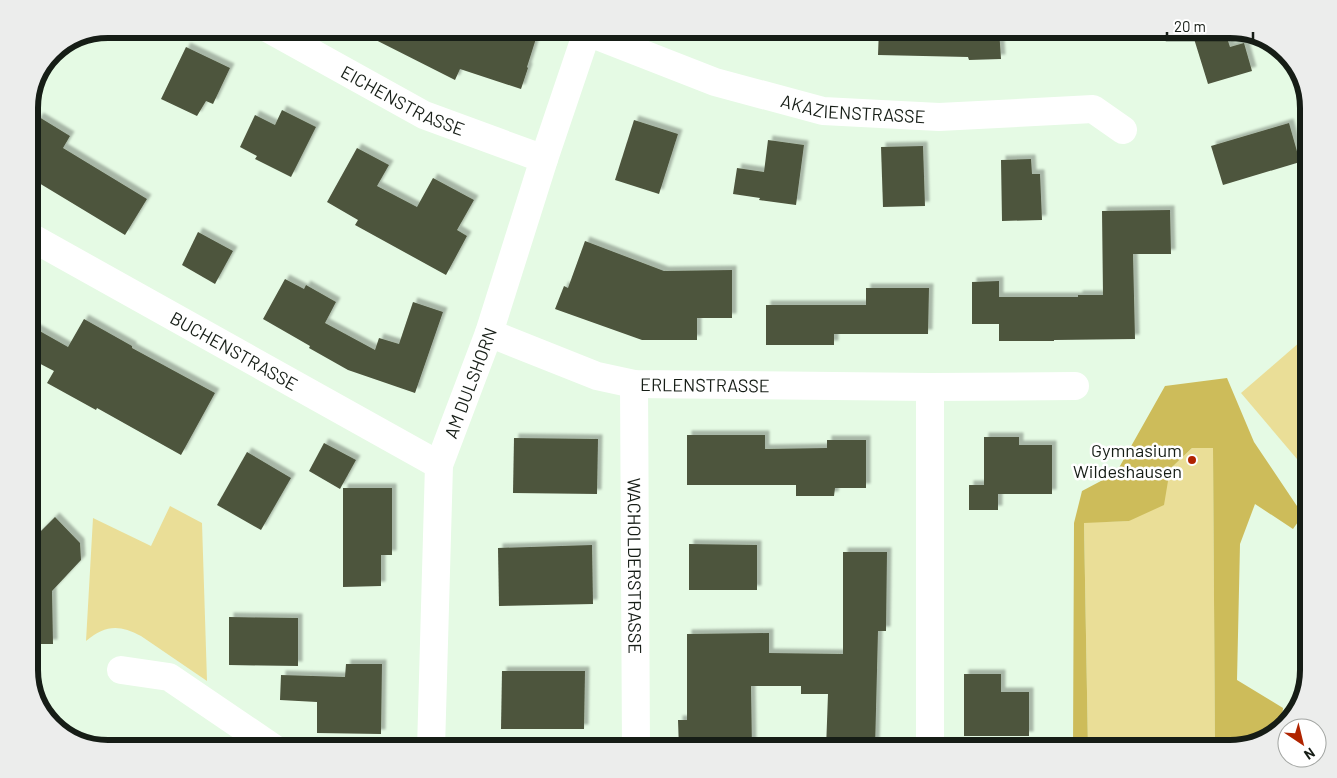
<svg xmlns="http://www.w3.org/2000/svg" width="1337" height="778" font-family="Barlow,sans-serif">
<style>
.green{fill:#eade97}
.forest{fill:#cdbc5a}
.building{fill:#4d543d;filter:url(#shadow)}
.lines{fill:none;stroke-linecap:round;stroke-linejoin:round}
.minor{stroke:#fff;stroke-width:28}
.poi-dot{fill:#b02400;stroke:#fff;stroke-width:2}
.labels{text-anchor:middle;dominant-baseline:central;stroke-width:5;stroke-linejoin:round;paint-order:stroke}
.street-label{font-size:18px;fill:#161d16;stroke:#fff}
.poi-label{font-size:18px;fill:#161d16;stroke:#fff;text-anchor:end}
.rim{fill:none;stroke:#161d16;stroke-width:6}
</style>
<defs>
<filter id="shadow"><feDropShadow dx="4.5" dy="-4.5" stdDeviation="1" flood-color="#0004"/></filter>
</defs>
<rect width="100%" height="100%" fill="#e5fae4"/>
<g class="green">
<path d="M1308,335V472L1241,393Z"/>
<path d="M1192,448H1213L1215,749H1088L1084,522L1129,521L1170,469Z"/>
<path d="M170,506L202,523L207,681L141,636C119,624 105,625 86,641L93,518L151,546Z"/>
</g>
<path class="forest" d="M1227,378L1254,442L1303,515L1293,529L1255,504L1240,544L1237,680L1283,708L1281,726L1278,729L1240,744L1239,747L1229,749H1215L1213,448H1192L1170,469L1164,505L1129,521L1084,523L1088,749H1073L1074,523L1082,491L1116,473L1165,386Z"/>
<g class="building">
<path d="M354,29H539L527,67L528,68L521,89L460,69L455,80Z"/>
<path d="M879,29H999L1001,59L969,60L968,57L878,55Z"/>
<path d="M1191,29H1224L1230,47L1244,43L1252,71L1208,84Z"/>
<path d="M186,47L230,68L213,104L206,101L197,116L161,99Z"/>
<path d="M282,110L316,127L291,177L255,159L257,156L240,147L255,115L275,125Z"/>
<path d="M39,117L70,136L63,148L147,199L125,235L29,177V132Z"/>
<path d="M634,120L678,134L659,194L615,180Z"/>
<path d="M1289,123L1300,162L1223,185L1211,146Z"/>
<path d="M768,140L804,145L796,205L759,200L760,198L733,194L737,168L764,172Z"/>
<path d="M923,146L925,206L883,207L881,147Z"/>
<path d="M357,148L389,165L377,186L417,207L433,178L474,200L457,230L467,236L446,275L355,225L358,220L327,202Z"/>
<path d="M1031,159L1032,174H1040L1042,220L1002,221L1001,160Z"/>
<path d="M1170,210L1171,254H1133L1135,339L1054,340V341H999V324H972V282L999,281V297H1078V295H1103L1102,211Z"/>
<path d="M198,232L233,251L215,284L182,265Z"/>
<path d="M585,241L664,271L732,270V318H697V340H642L555,309L564,286L568,288Z"/>
<path d="M285,279L304,289L306,285L336,302L325,323L375,350L379,338L399,344L413,302L443,312L415,393L348,370L309,348L310,346L263,319Z"/>
<path d="M866,288H929L928,334H834V345H766V305H866Z"/>
<path d="M84,319L132,346V348L215,393L181,455L97,408L96,410L47,383L54,371L29,358V325L68,347Z"/>
<path d="M687,435H765V449L827,448V440H866V488H835L834,496H796V485H687Z"/>
<path d="M984,437H1019V445H1052V494H998V510H969V485H984Z"/>
<path d="M514,438L598,439L597,494L513,493Z"/>
<path d="M324,443L356,460L340,489L309,471Z"/>
<path d="M247,452L291,478L261,530L217,505Z"/>
<path d="M343,488H392V555H381V586L343,587Z"/>
<path d="M55,517L80,543L81,560L52,591L53,644H29V543Z"/>
<path d="M689,544L757,545V590H689Z"/>
<path d="M592,545L593,604L499,606L498,548Z"/>
<path d="M843,552H887L886,631H878L875,749H826L828,694H801V686H751L752,749H679L678,720H687V634L769,633V653L843,654Z"/>
<path d="M229,617L298,618V666L229,665Z"/>
<path d="M346,664H382L381,734L317,733V702L280,700L281,675L345,677Z"/>
<path d="M502,671H585L584,729H501Z"/>
<path d="M964,674H1001V692H1029V736H964Z"/>
</g>
<g class="lines">
<g class="minor">
<path id="s1" d="M269,29L424,115L544,159"/>
<path id="s2" d="M587,32L715,82L823,111L939,117L1093,109L1123,130"/>
<path id="s3" d="M29,236L439,465"/>
<path id="s4" d="M489,333L597,376L634,384L930,387L1075,386"/>
<path id="s5" d="M634,384L636,749"/>
<path d="M930,387V749"/>
<path d="M121,670L169,677L275,749"/>
<path id="s6" d="M431,749L439,465L489,333L544,159L588,29"/>
</g>
</g>
<circle class="poi-dot" cx="1192" cy="460" r="5"/>
<g class="labels">
<g class="street-label">
<text stroke="none"><textPath href="#s1" startOffset="152">EICHENSTRASSE</textPath></text>
<text stroke="none"><textPath href="#s2" startOffset="279">AKAZIENSTRASSE</textPath></text>
<text stroke="none"><textPath href="#s3" startOffset="235">BUCHENSTRASSE</textPath></text>
<text stroke="none"><textPath href="#s6" startOffset="372">AM DULSHORN</textPath></text>
<text stroke="none"><textPath href="#s4" startOffset="225">ERLENSTRASSE</textPath></text>
<text stroke="none"><textPath href="#s5" startOffset="182">WACHOLDERSTRASSE</textPath></text>
</g>
<g class="poi-label">
<text x="1182" y="450">Gymnasium<tspan x="1182" dy="21">Wildeshausen</tspan></text>
</g>
</g>
<path d="M0 0H1337V778H0ZM108 38H1230A70 70 0 0 1 1300 108V670A70 70 0 0 1 1230 740H108A70 70 0 0 1 38 670V108A70 70 0 0 1 108 38Z" fill="#ecedec" fill-rule="evenodd"/>
<path class="rim" d="M108 38H1230A70 70 0 0 1 1300 108V670A70 70 0 0 1 1230 740H108A70 70 0 0 1 38 670V108A70 70 0 0 1 108 38Z"/>
<g transform="translate(1302 743) rotate(145)"><circle r="24" fill="#ffffff" stroke="#a2a5a2"/>
<path d="M0-4L9 19L0 12L-9 19Z" fill="#b02400"/>
<text y="-8" font-size="14" font-weight="bold" text-anchor="middle" fill="#161d16">N</text>
</g>
<path d="M1167 32v8h86v-8" fill="none" stroke="#161d16" stroke-width="2.5"/>
<text x="1174" y="32" font-size="15" fill="#161d16" stroke="#ffffff" stroke-width="4" paint-order="stroke">20 m</text>
</svg>
